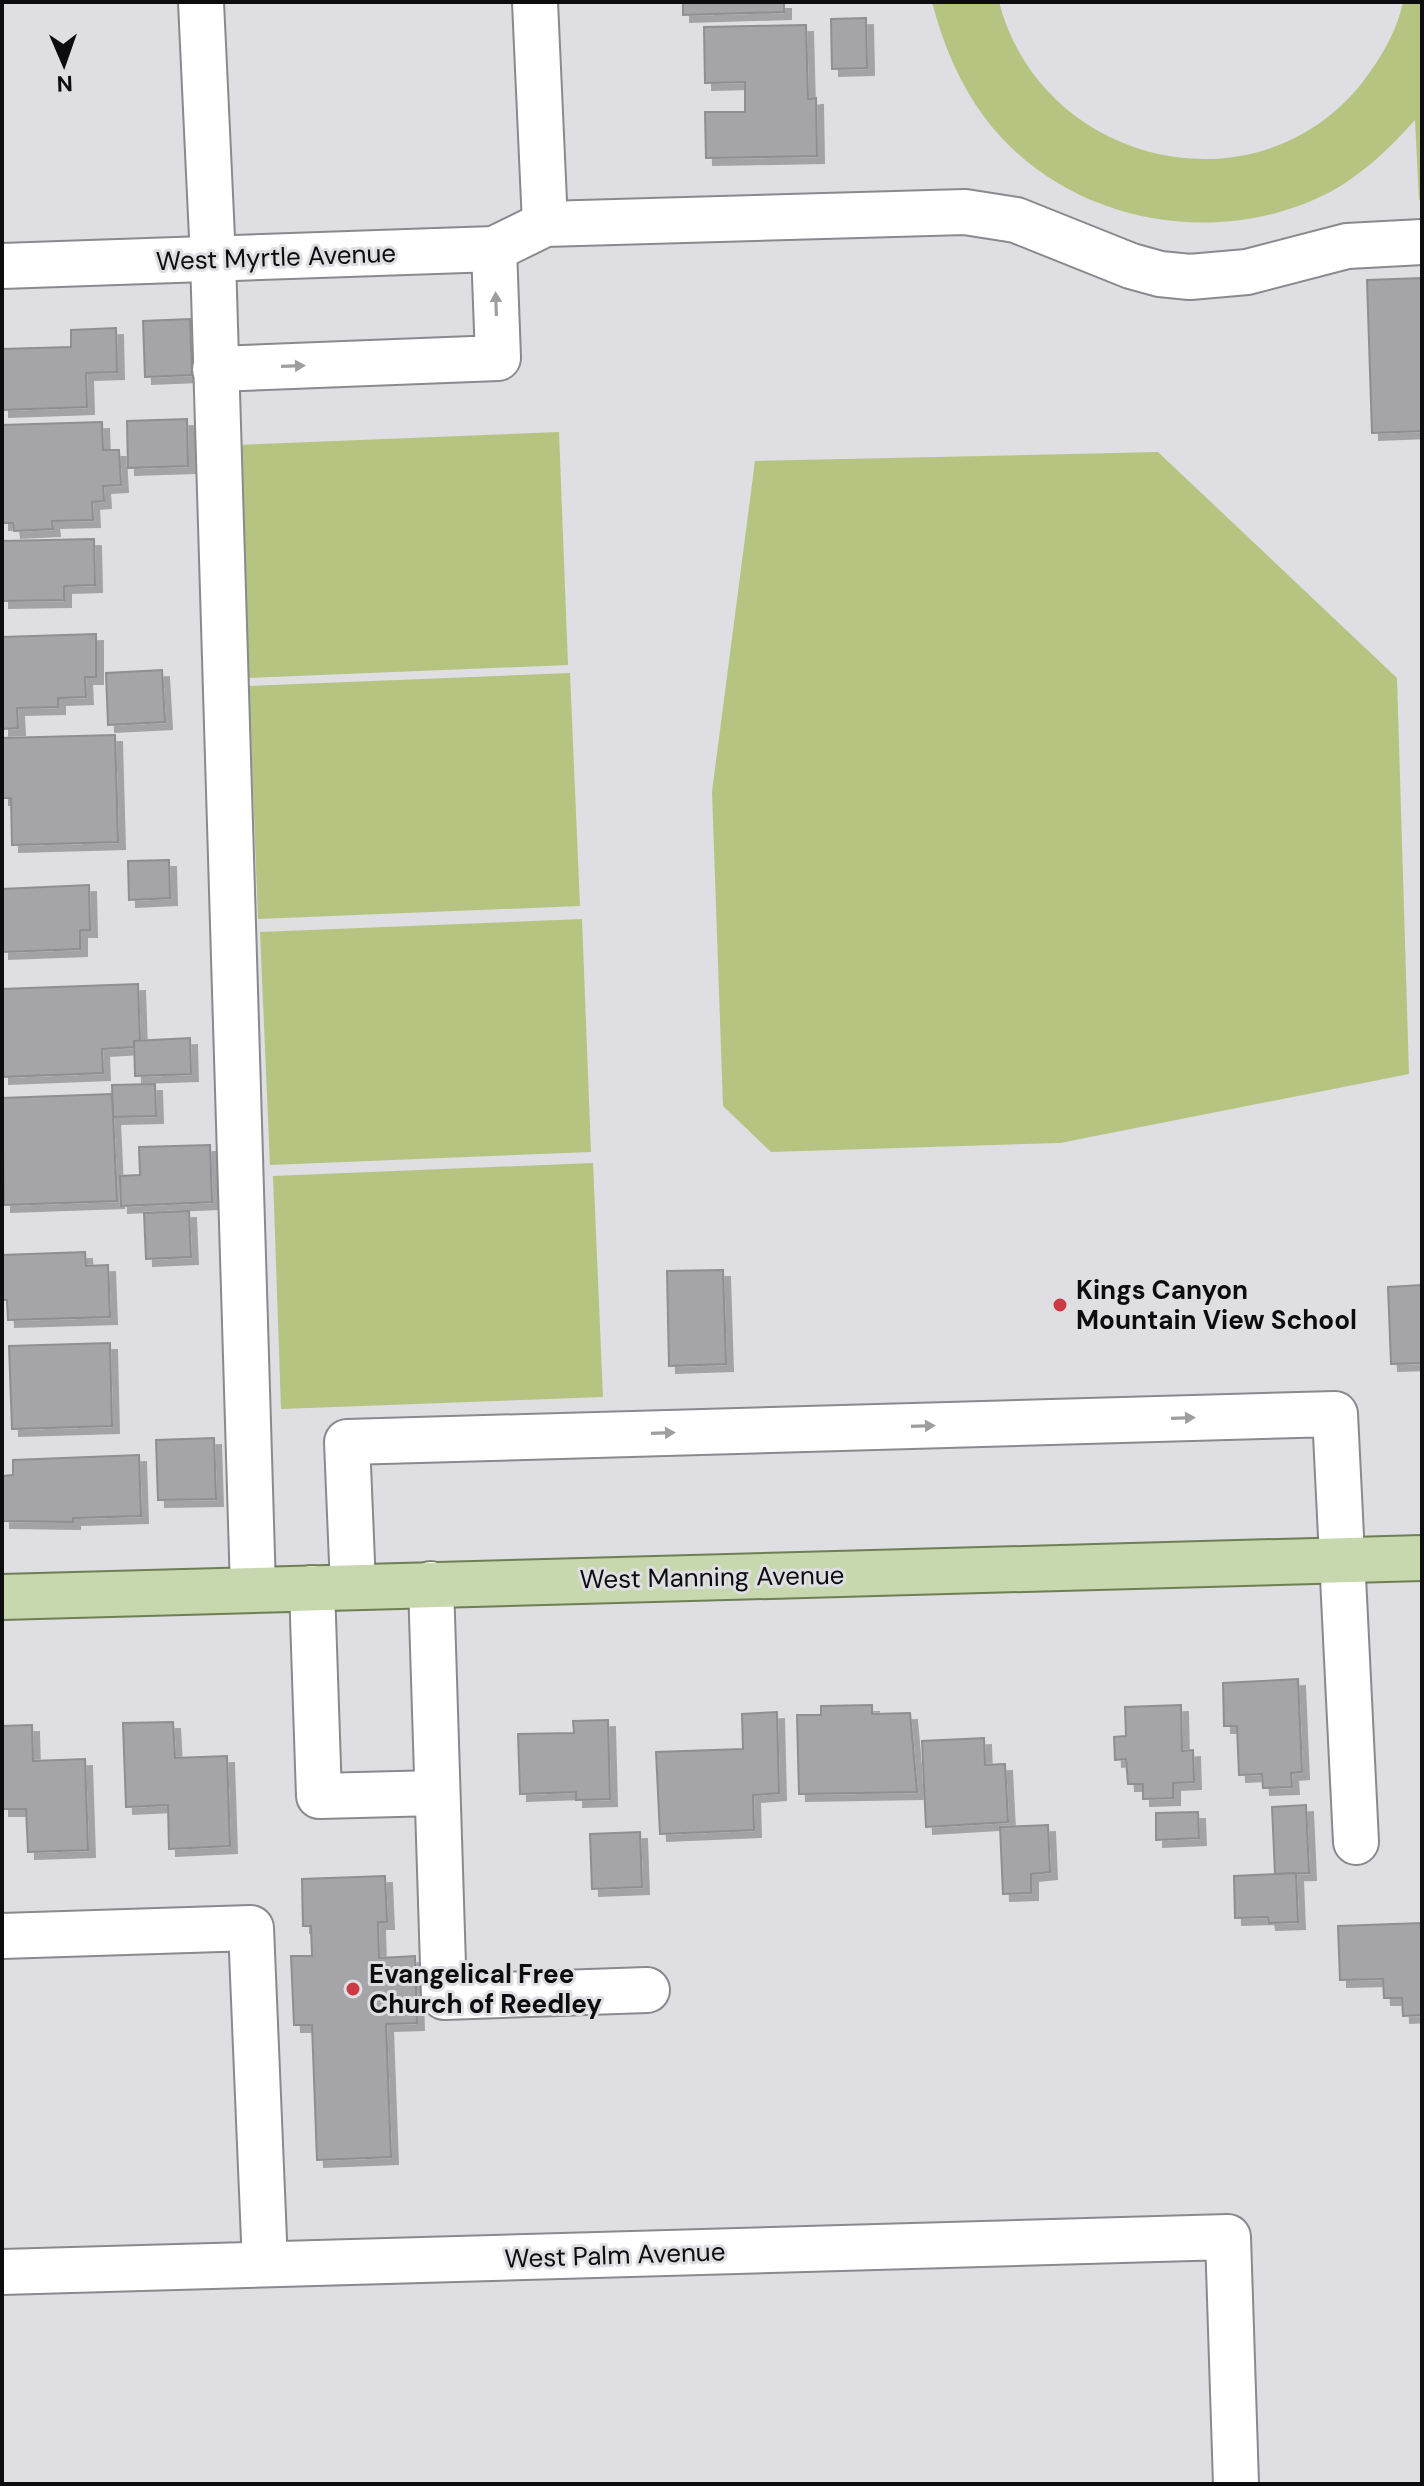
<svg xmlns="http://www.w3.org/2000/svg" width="1424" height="2486" font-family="'DM Sans',sans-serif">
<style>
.green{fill:#b6c481}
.building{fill:#a4a4a9;stroke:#8e8e93;stroke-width:2;filter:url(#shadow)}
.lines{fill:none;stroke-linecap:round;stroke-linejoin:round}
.minor-casing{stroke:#89898e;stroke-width:48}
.major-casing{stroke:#6e7f53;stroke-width:48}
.minor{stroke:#fff;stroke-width:44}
.major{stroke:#c7d7ae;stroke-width:44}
.oneway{fill:#9e9e9f}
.poi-dot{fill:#cb3b46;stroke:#dedee3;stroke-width:3}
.labels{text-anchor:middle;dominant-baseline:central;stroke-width:6;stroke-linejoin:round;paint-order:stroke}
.street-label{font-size:26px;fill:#0d0d0f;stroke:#dedee3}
.poi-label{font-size:26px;font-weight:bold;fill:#0d0d0f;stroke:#dedee3;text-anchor:start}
</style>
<defs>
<filter id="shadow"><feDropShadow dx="7" dy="7" stdDeviation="0" flood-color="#0004"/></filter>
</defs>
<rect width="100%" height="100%" fill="#dedee3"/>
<g class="green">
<path d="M932,2H999C1041,164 1255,217 1362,83C1380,59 1397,32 1403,2H1422V199L1419,200L1415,120C1391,147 1364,173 1332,191C1217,252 1064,223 985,118C959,83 943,44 932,2Z"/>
<path d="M559,432L568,665L247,678L237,445Z"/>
<path d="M1158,452L1397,678L1409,1074L1060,1143L771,1152L723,1106L712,792L755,461Z"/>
<path d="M570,673L580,906L258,919L249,686Z"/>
<path d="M582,919L591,1152L270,1165L260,932Z"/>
<path d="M593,1163L603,1397L281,1409L273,1176Z"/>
</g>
<g class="building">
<path d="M683,2H784V12L683,15Z"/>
<path d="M866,18L867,68L832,69L831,19Z"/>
<path d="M806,25L808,99L816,98L817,156L706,158L705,112H745V82L705,83L704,27Z"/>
<path d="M1422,278V431L1372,433L1367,280Z"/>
<path d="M190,319L192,375L145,377L143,321Z"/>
<path d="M116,328L117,372L86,373L87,407L2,410V349L71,347V330Z"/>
<path d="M187,419L188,466L128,468L127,421Z"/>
<path d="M102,422L103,450H119L121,485L103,486L104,501L92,502L93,520L52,521L53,529L14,531L13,523H2V425Z"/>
<path d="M94,539L95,585L64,586V600L2,601V541Z"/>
<path d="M96,634V677H85L86,697L58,698V707L17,708L18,728L2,729V637Z"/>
<path d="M162,670L165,722L108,725L106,673Z"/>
<path d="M115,735L118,842L12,845L11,798H2V738Z"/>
<path d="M169,860L170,898L129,900L128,861Z"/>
<path d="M89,885L90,930H80V949L2,952V889Z"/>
<path d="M138,984L140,1041H134V1047L102,1049L103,1073L2,1077V989Z"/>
<path d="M190,1038L191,1074L135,1076L134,1041Z"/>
<path d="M155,1084L156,1116L113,1117L112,1085Z"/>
<path d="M112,1094L117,1201L4,1205L2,1098Z"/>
<path d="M210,1145L212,1202L121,1206L120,1176L140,1175L139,1147Z"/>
<path d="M189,1211L191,1257L146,1259L144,1213Z"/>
<path d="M85,1252L86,1266L108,1265L110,1317L8,1320L7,1300H2V1255Z"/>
<path d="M723,1270L726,1364L669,1366L667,1271Z"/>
<path d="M1422,1285V1363L1391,1364L1388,1287Z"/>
<path d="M110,1343L112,1426L12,1429L9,1346Z"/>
<path d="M214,1438L216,1499L158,1500L156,1440Z"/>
<path d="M139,1455L141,1516L73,1518V1522L3,1521L2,1476L13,1475V1460Z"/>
<path d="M1298,1679L1302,1772L1291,1773L1292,1787L1263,1788L1262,1774L1239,1775L1237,1726H1224L1223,1683Z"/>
<path d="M872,1705V1714L910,1713L917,1792L799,1794L797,1715H821V1706Z"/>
<path d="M1181,1705L1182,1751L1193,1750L1194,1782L1173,1783V1798L1143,1799V1784H1128L1126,1759L1115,1760L1114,1737L1126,1736L1125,1707Z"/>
<path d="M777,1712L779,1793L753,1795L754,1830L660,1834L656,1752L743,1749L742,1714Z"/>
<path d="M608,1720L610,1799L576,1800V1792L520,1794L518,1734L574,1733L573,1721Z"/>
<path d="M173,1722L175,1758L227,1756L230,1846L169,1849L168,1805L126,1807L123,1723Z"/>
<path d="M32,1725L33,1761L85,1759L88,1850L28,1852L26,1809H2V1726Z"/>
<path d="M984,1738L985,1765L1005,1764L1008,1822L926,1827L922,1741Z"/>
<path d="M1306,1805L1309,1873L1275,1874L1272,1807Z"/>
<path d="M1198,1812L1199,1838L1156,1840V1813Z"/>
<path d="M1048,1825L1050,1872L1031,1874V1893L1003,1894L1000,1827Z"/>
<path d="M640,1832L642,1887L592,1889L590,1834Z"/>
<path d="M1296,1873L1298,1922L1269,1923L1268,1917L1235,1918L1234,1876Z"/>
<path d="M385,1876L387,1922H378L379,1958L415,1956L417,2023L386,2024L391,2157L317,2160L312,2025H294L291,1956H312L311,1926H303L302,1879Z"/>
<path d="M1422,1923V2015L1403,2016L1402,1998H1384L1383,1979L1340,1980L1338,1926Z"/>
</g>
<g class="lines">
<g class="minor-casing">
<g id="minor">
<path d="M201,2L213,259L253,1589"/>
<path d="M535,2L545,224"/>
<path d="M2,266L494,249L545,224L965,212L1016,220L1131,266L1160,274L1190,277L1247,272L1347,246L1422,242"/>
<path d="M215,369L498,358L494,249"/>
<path d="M431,1584L444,1997L647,1990"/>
<path d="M353,1586L347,1442L1335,1414L1356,1842"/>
<path d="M312,1588L319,1796L437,1793"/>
<path d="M2,1936L251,1928L265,2264"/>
<path d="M2,2272L1228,2237L1236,2484"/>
</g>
</g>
<g class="major-casing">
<path id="major" d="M2,1597L1422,1558"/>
</g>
<use href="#minor" class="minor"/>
<use href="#major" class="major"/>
</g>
<defs><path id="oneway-solid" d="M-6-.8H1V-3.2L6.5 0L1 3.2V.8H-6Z" transform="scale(2)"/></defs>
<g class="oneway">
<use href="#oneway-solid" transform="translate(496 304) rotate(-92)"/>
<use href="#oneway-solid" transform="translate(293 366) rotate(-2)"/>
<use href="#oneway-solid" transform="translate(1183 1418) rotate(-2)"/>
<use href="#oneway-solid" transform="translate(923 1426) rotate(-2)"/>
<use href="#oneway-solid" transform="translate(663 1433) rotate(-2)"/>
</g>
<g class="poi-dot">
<circle cx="1060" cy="1305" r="8"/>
<circle cx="353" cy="1989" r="8"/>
</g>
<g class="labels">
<g class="street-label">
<text transform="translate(276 257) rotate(-2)">West Myrtle Avenue</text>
<text transform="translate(712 1577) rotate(-1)">West Manning Avenue</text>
<text transform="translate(615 2255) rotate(-2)">West Palm Avenue</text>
</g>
<g class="poi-label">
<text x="1076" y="1290">Kings Canyon<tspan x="1076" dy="30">Mountain View School</tspan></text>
<text x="369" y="1974">Evangelical Free<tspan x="369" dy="30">Church of Reedley</tspan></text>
</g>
</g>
<rect width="1424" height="2486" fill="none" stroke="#0d0d0f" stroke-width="8"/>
<g transform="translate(64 64) rotate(178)" stroke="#dedee3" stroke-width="6" paint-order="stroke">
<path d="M0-6L14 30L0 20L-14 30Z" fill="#0d0d0f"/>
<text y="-12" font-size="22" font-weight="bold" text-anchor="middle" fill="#0d0d0f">N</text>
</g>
</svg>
